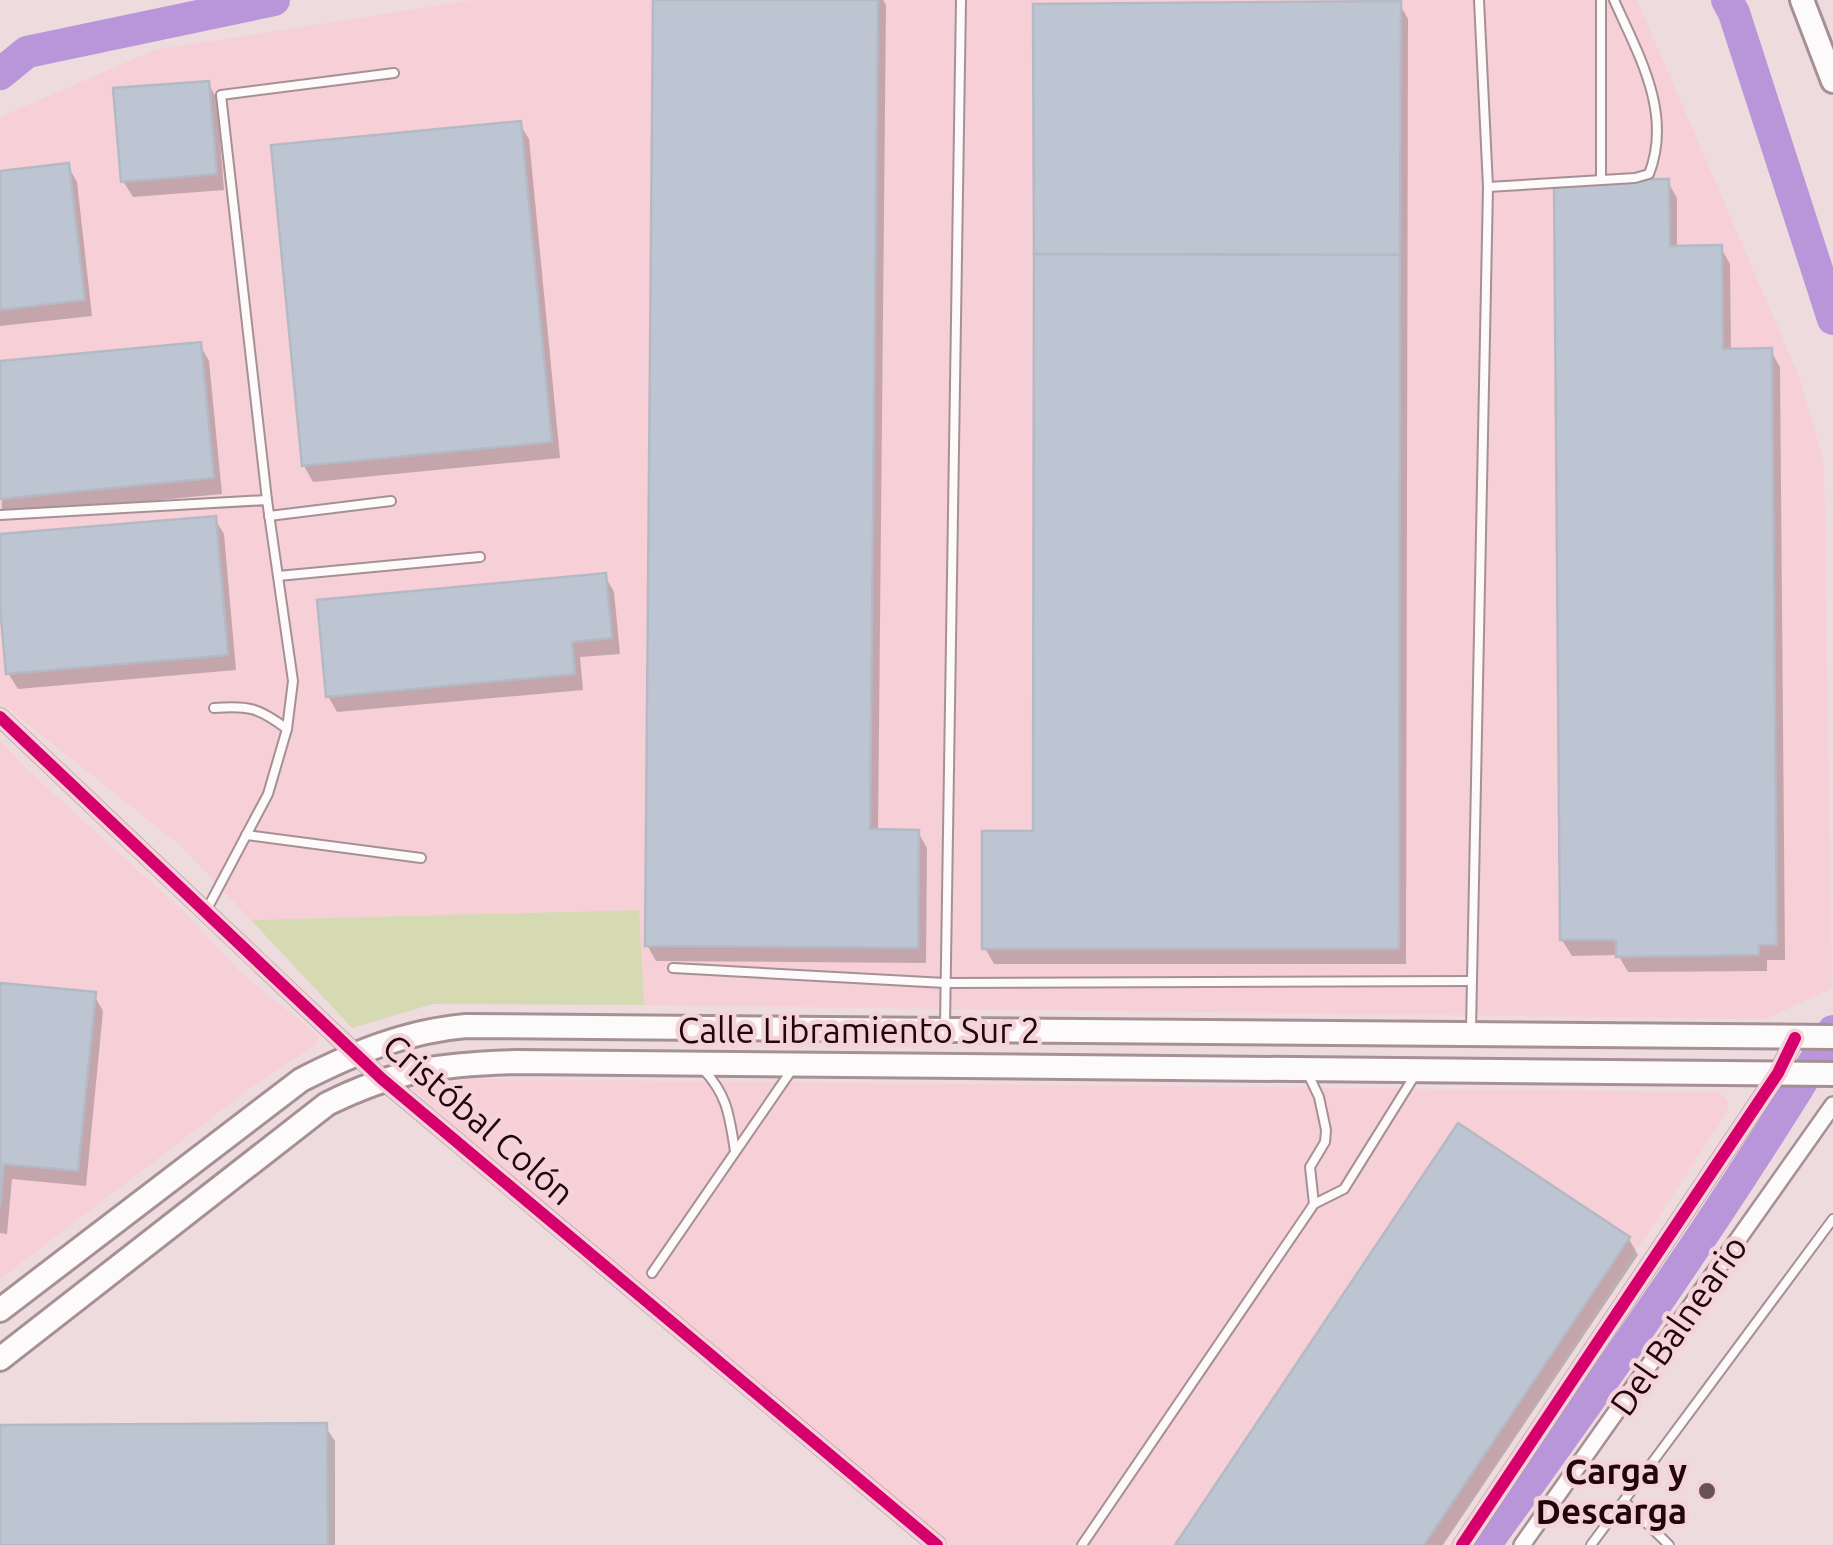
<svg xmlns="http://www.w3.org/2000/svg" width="1833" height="1545" font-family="Ubuntu,sans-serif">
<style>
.built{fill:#f6cfd7}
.green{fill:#d5dab3}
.shadow{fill:#0003}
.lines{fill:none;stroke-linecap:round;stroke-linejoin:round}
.river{stroke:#b996da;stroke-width:32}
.building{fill:#bec5d2;stroke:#b4b9c4;stroke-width:2.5}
.service-casing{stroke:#a69095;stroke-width:12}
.minor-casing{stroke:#a69095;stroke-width:20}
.secondary-casing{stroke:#a69095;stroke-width:28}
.service{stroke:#fcfafa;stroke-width:8}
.minor{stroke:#fcfafa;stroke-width:15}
.secondary{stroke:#fcfafa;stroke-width:22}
.cycleway-casing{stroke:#f5d3da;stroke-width:19}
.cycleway{stroke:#d6006c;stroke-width:12}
.poi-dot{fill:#685157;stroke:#f5d3da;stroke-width:4}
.labels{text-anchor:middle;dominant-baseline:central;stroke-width:9;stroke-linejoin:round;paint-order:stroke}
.street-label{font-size:35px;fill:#21060e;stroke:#f5d3da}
.poi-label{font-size:35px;font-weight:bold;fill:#21060e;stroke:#f5d3da;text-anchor:end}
</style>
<rect width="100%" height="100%" fill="#eddbde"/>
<g class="built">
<path d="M474,0H1637L1800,379L1824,463L1832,988L1766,1019L644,1005L638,910L251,920L180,845L0,702V117L155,50Z"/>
<path d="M0,740L23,766L185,913L242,974L319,1036L313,1047L261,1080L0,1279Z"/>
<path d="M470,1079L1719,1092L1727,1100L1728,1111L1442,1545H951L471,1141L413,1088Z"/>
</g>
<path class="green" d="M639,910L644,1005L433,1004L352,1028L251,920Z"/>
<g class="shadow">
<path d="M655,0H883L886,5L878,832H918L927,848L926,963L656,961L647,945Z"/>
<path d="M1399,3L1408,19L1406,964H994L985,948Z"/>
<path d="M208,83L217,99L224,190L133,197L123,181Z"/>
<path d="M519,123L529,139L560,458L313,482L304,466Z"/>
<path d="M68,166L77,182L92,316L0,326V174Z"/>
<path d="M1668,182L1677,198V248H1721L1730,264L1731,351H1771L1780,367L1785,960H1767V971L1628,972L1618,955L1572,956L1562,940Z"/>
<path d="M200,345L209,361L222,494L2,515L0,364Z"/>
<path d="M214,518L224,534L236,670L18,689L8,673L0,537Z"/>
<path d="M605,576L614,592L620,654L580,657L583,690L337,712L328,696Z"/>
<path d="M0,986L94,995L103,1011L86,1186L12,1179L7,1234L0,1233Z"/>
<path d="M1629,1239L1638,1255L1443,1545H1178Z"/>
<path d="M325,1426L335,1441V1545H0V1428Z"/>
</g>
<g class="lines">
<g class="river">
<path d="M1727,0L1734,13L1833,319"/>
<path d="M0,74L27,52L274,0"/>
<path d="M1485,1545C1607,1377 1726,1208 1833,1031"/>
</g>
</g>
<g class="building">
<path d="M653,0H878L870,829L919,830L918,948L645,946Z"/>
<path d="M1401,1L1400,255L1034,254L1033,4Z"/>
<path d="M209,81L217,174L121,182L113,88Z"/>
<path d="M521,121L552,442L302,466L271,145Z"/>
<path d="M69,163L85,300L0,310V171Z"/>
<path d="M1669,179L1670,246L1722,245L1723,349L1772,348L1777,945H1759V955L1616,957V940H1560L1554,180Z"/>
<path d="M1034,254L1400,255L1399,949H982V831H1033Z"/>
<path d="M201,342L214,478L0,499V361Z"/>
<path d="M216,516L228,655L6,674L0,606V534Z"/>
<path d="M606,573L612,638L572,642L575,674L326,697L317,600Z"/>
<path d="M0,983L96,992L78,1171L4,1164L0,1207Z"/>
<path d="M1458,1123L1630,1237L1424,1545H1175Z"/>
<path d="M327,1423L328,1545H0V1425Z"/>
</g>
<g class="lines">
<g class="service-casing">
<g id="service">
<path d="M1601,0V179"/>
<path d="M1488,187L1635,178L1649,174C1673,113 1638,54 1614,0"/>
<path d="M267,500L221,95L394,73"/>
<path d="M0,515L267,500L293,681L287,729L268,794L206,911"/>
<path d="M269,516L391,501"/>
<path d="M278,576L480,557"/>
<path d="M214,708C249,705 259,708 287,729"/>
<path d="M246,835L421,858"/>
<path d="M673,968L945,983L1471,981"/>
<path d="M945,1025L961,0"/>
<path d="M1471,1030L1488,187L1479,0"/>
<path d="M703,1069C728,1096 729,1115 735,1151"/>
<path d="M1307,1072L1319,1097L1326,1130L1325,1142L1310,1167L1314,1204"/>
<path d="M652,1273L791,1071"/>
<path d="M1624,1501L1669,1545"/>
<path d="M1082,1545L1314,1204L1344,1189L1415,1075"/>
<path d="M1591,1545L1833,1219"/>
</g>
</g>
<g class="minor-casing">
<g id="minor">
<path d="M0,717L382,1079L937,1545"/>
<path d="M1462,1545L1778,1073L1795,1038"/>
<path d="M1522,1545L1833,1105"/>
</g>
</g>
<g class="secondary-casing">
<g id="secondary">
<path d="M1802,0L1833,81"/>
<path d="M0,1310L301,1080C354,1053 406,1031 466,1026L1833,1037"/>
<path d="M0,1359L327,1104C396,1070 440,1064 516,1062L1833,1074"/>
</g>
</g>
<use href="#service" class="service"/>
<use href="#minor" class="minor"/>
<use href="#secondary" class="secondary"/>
<g class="cycleway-casing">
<g id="cycleway">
<path d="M0,717L382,1079L937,1545"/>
<path d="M1462,1545L1778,1073L1795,1038"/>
</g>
</g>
<use href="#cycleway" class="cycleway"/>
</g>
<circle class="poi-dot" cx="1707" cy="1491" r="10"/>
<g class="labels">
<g class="street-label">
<text x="859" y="1030">Calle Libramiento Sur 2</text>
<text transform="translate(479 1119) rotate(41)">Cristóbal Colón</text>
<text transform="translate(1678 1325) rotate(-55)">Del Balneario</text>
</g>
<g class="poi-label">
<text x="1687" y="1471">Carga y<tspan x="1687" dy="40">Descarga</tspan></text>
</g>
</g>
</svg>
